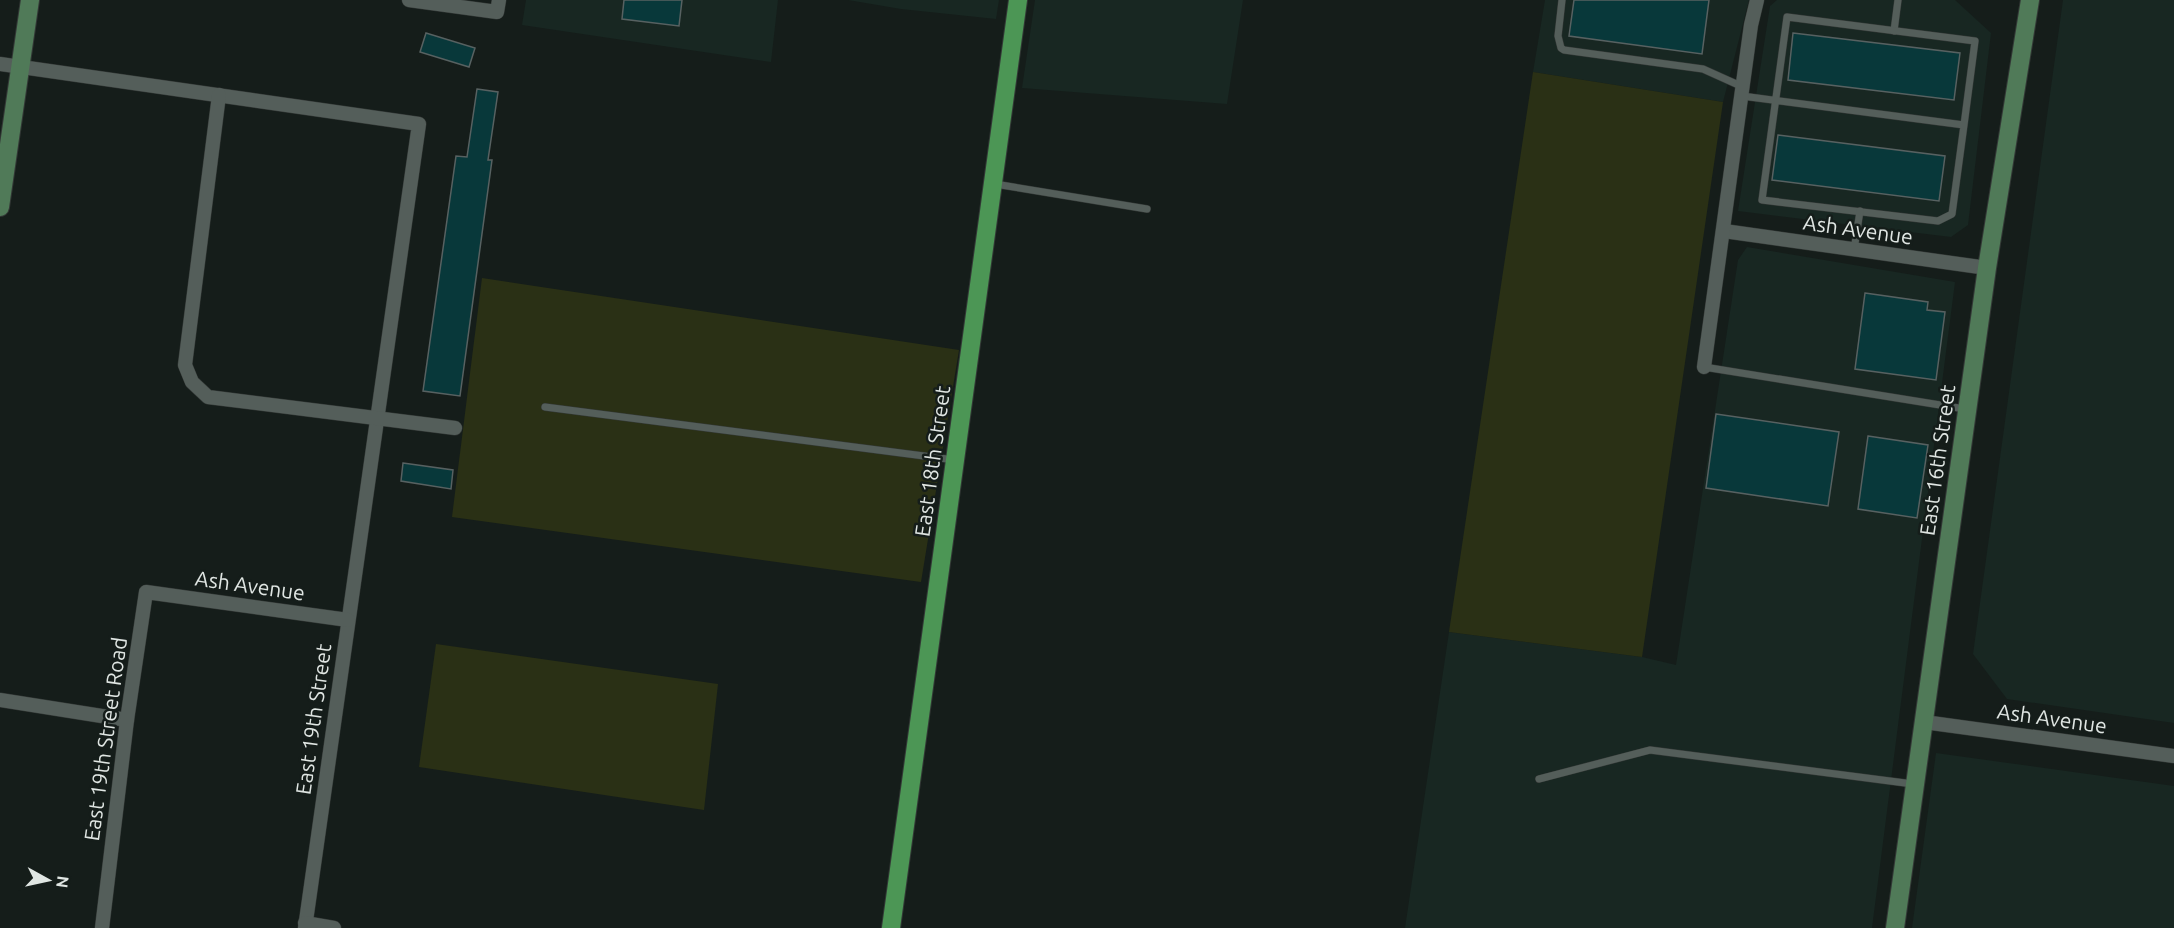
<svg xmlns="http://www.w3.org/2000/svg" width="2174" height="928" font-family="Ubuntu,sans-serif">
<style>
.built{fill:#182722}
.green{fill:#2a3015}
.building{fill:#08383a;stroke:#576161;stroke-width:1.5}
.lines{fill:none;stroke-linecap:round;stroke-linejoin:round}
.lane-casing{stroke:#333836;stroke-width:8}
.street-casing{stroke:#333836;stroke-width:15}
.secondary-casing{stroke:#333836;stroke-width:20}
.primary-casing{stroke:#333836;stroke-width:20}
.lane{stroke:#545e5a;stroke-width:7}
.street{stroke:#545e5a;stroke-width:14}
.secondary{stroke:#507a58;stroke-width:18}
.primary{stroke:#4c9655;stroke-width:18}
.labels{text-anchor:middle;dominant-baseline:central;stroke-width:5;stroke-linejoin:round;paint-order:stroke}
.street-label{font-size:21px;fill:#e0e6e3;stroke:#151d1a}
</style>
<rect width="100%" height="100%" fill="#151d1a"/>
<g class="built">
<path d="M526,0H778L771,62L522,25Z"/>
<path d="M848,0H999L996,19L901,9Z"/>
<path d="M1035,0H1243L1227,104L1022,88Z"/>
<path d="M1545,0H1749L1723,102L1533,72Z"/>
<path d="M1777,0H1955L1991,33L1968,225L1951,237L1738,211L1770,6Z"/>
<path d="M2063,0H2174V723L2007,699L1973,654Z"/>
<path d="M1747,247L1955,282L1872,928H1405L1449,632L1642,657L1676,665L1738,260Z"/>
<path d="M1936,753L2174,786V928H1912Z"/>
</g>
<g class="green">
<path d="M1533,72L1723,102L1642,657L1449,632Z"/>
<path d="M482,278L959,350L921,582L452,517Z"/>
<path d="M436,644L718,684L704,810L419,767Z"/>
</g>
<g class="building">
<path d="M624,0H682L679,26L622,19Z"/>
<path d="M1574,0H1709L1702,54L1569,36Z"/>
<path d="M426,33L475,48L469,67L420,52Z"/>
<path d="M1793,33L1960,53L1954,100L1788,80Z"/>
<path d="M477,89L498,92L488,160H492L460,396L423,391L456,156L467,157Z"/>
<path d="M1778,135L1945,156L1939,201L1772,180Z"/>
<path d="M1865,293L1928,302L1927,310L1945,312L1936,380L1855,369Z"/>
<path d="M1716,414L1839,432L1828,506L1706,488Z"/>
<path d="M1868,436L1928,445L1917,518L1858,509Z"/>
<path d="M403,463L453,470L451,489L401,481Z"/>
</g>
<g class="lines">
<g class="lane-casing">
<g id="lane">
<path d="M1562,0L1558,36L1561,48L1564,50L1703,69L1743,87"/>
<path d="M1894,31L1898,0"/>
<path d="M1742,96L1964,125L1952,214L1938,221L1762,200L1787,17L1975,41L1964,125"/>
<path d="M995,184L1147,209"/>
<path d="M1854,250L1860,211"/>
<path d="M1704,367L1965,409"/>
<path d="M545,407L955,460"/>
<path d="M1539,779L1650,750L1913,784"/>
</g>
</g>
<g class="street-casing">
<g id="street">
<path d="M409,0L497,12L499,0"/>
<path d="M0,64L419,124L305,928"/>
<path d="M219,95L185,365L192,382L208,397L455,428"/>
<path d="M1724,231L1987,268"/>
<path d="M1704,367L1751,25L1757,0"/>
<path d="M0,700L127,720"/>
<path d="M1924,722L2174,756"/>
<path d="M305,923L334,928"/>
<path d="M102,928L127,720L146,592L348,620"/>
</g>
</g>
<g class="secondary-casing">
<g id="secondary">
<path d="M0,207L30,0"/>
<path d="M1895,928L1987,268L2030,0"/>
</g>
</g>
<g class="primary-casing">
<path id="primary" d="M891,928L1018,0"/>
</g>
<use href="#lane" class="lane"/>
<use href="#street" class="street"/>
<use href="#secondary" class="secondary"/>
<use href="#primary" class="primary"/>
</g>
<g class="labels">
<g class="street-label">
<text transform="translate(1858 229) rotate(8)">Ash Avenue</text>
<text transform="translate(1937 460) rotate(-82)">East 16th Street</text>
<text transform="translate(932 461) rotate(-82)">East 18th Street</text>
<text transform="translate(250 585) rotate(8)">Ash Avenue</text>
<text transform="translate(2052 718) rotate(8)">Ash Avenue</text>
<text transform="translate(313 719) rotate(-82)">East 19th Street</text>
<text transform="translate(105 739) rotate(-82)">East 19th Street Road</text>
</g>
</g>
<g transform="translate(48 880) rotate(98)" stroke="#151d1a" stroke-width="4.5" paint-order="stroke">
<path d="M0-4.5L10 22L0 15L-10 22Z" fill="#e0e6e3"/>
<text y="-9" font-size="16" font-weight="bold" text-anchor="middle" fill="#e0e6e3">N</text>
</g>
</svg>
